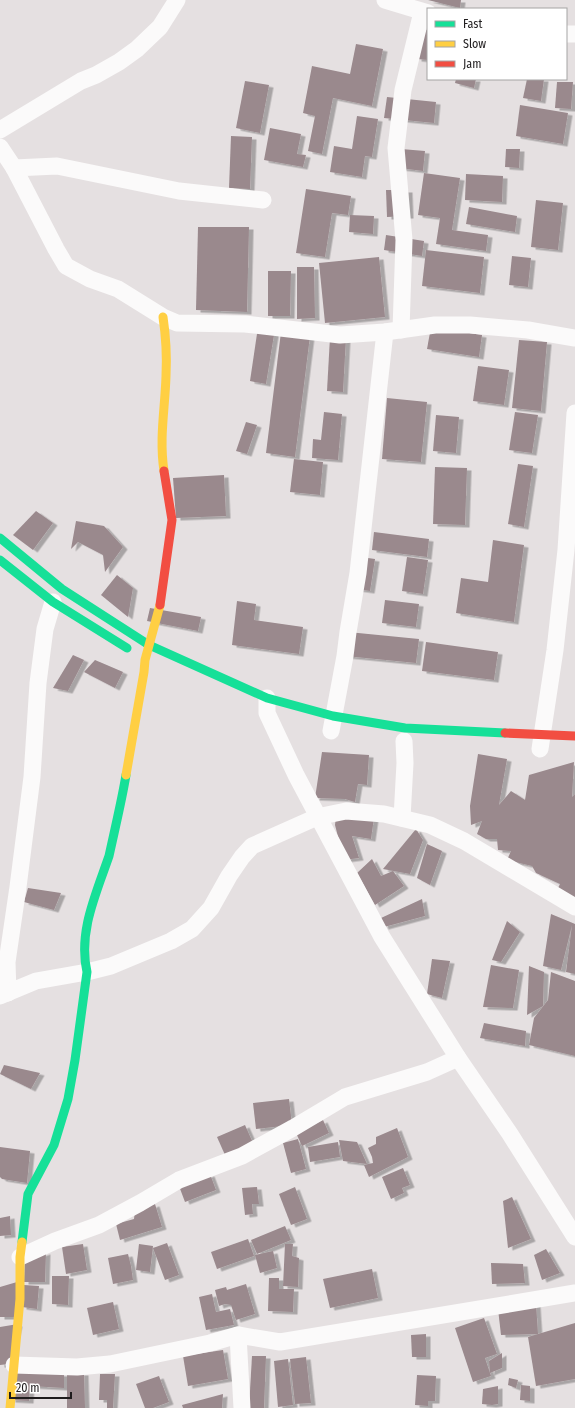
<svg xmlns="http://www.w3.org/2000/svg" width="575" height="1408" font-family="'Fira Sans Condensed',sans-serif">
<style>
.building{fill:#9a898d;filter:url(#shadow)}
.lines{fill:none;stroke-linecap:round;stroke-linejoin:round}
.street{stroke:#fbfafa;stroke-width:17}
.fast{stroke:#16e098;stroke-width:9}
.slow{stroke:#ffcf43;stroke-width:9}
.jam{stroke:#f24e42;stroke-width:9}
</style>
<defs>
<filter id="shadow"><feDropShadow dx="4.5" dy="2.5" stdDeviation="0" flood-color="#0004"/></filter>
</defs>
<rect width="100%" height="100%" fill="#e5e0e1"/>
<g class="building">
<path d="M428,0H461L460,8Z"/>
<path d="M421,29L428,30V60L417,59Z"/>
<path d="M356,44L383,49L372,106L333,98L322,154L308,151L315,116L303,113L312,66L350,74Z"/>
<path d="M456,79H476L474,88L455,83Z"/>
<path d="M527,79H544L541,101L523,98Z"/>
<path d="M245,81L269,85L260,133L236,128Z"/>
<path d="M557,82H573L571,109L555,108Z"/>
<path d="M387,97L436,102L434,123L384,118Z"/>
<path d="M520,105L568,113L563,144L516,136Z"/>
<path d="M357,116L378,119L372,157L365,156L362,177L330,172L334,146L352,149Z"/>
<path d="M270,128L301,134L297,154L306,155L303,167L264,160Z"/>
<path d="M231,136L252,137L250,189L229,188Z"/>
<path d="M401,149L425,151L423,171L399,168Z"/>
<path d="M506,149H520L519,168L505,167Z"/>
<path d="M424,173L460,178L452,230L488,235L486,251L436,244L440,218L418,215Z"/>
<path d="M466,174L503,176L502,202L465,200Z"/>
<path d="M306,189L351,196L348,215L332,213L325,257L296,253Z"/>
<path d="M386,190H408L409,216L387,217Z"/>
<path d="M536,200L563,203L558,250L531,247Z"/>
<path d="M469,207L517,216L515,232L466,224Z"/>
<path d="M350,215L374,216L373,234L349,232Z"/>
<path d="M198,227H249L247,312L196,310Z"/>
<path d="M386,235L424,241L422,256L384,250Z"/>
<path d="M426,250L484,257L480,293L422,286Z"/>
<path d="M512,256L531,258L528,287L509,285Z"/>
<path d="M379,257L385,317L325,323L319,263Z"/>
<path d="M297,267H314L315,318L297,319Z"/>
<path d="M268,271H291L290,316H268Z"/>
<path d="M258,327L275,329L266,384L250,381Z"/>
<path d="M431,327L482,335L479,357L427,349Z"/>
<path d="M281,332L310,336L295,457L266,453Z"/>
<path d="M330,337L346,338L343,392L327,391Z"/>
<path d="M519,340L547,342L541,411L512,408Z"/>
<path d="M478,366L509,370L504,405L473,401Z"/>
<path d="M387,398L427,402L421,462L382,459Z"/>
<path d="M324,412L342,414L338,460L312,458L313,439L321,440Z"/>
<path d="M515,412L538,415L532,453L509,450Z"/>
<path d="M436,415L459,417L456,453L433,451Z"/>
<path d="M246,422L257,425L247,454L236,451Z"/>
<path d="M294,459L323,462L320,495L290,492Z"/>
<path d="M518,464L533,466L524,527L508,524Z"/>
<path d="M435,467L467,468L465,525L433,524Z"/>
<path d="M224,475L226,516L176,518L173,478Z"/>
<path d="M36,511L53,523L33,550L13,535Z"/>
<path d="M76,521L104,526L123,547L105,572L103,555L78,542L71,549Z"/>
<path d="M374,532L429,539L427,557L372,550Z"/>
<path d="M493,540L524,545L514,622L456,613L461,578L488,582Z"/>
<path d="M354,556L375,559L370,591L349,588Z"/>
<path d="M407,557L428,560L423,594L402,591Z"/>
<path d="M117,575L133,588L128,617L101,595Z"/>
<path d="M385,600L419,604L416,627L382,623Z"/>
<path d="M237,601L256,604L254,620L303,627L299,654L232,645Z"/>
<path d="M150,608L201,617L198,631L147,621Z"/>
<path d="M348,632L419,639L416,663L345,656Z"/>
<path d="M426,642L498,652L494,680L422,671Z"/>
<path d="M73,655L84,660L68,691L53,688Z"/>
<path d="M95,660L123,672L115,688L84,672Z"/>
<path d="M322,752L369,755L367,785L358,784L355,802L345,799L315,798Z"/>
<path d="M478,754L507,759L499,805L511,791L525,800L529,775L574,762L572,797L575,794V899L557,890L560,884L536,873L532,866L507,860L511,851L498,850L497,839H486L477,834L482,821L471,825L470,806Z"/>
<path d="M336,816L374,818L371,839L352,836L359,858L344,860L335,825Z"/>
<path d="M416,829L423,840L410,874L383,869Z"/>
<path d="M427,844L442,851L430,885L417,878Z"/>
<path d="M372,859L381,876L393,871L404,886L375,905L357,873Z"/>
<path d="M28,888L61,893L54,910L24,902Z"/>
<path d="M422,899L425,916L384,927L381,918Z"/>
<path d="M551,914L575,924V974L566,972L572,925L561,970L543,966Z"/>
<path d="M507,921L520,932L501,962L492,960Z"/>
<path d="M432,959L450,961L442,998L427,994Z"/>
<path d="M491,965L519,970L513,1008L483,1007Z"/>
<path d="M529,966L544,972L543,1006L527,1015Z"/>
<path d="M551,972L575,981V1056L529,1045L534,1018L548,1000Z"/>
<path d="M484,1023L526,1031L525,1046L480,1038Z"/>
<path d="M4,1065L40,1073L31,1089L0,1074Z"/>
<path d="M289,1099L292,1125L256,1129L253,1103Z"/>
<path d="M323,1120L329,1133L302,1146L296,1133Z"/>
<path d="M245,1125L253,1143L225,1155L217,1137Z"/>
<path d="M397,1128L408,1157L369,1177L364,1165L373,1163L372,1157L368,1148L376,1144V1137Z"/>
<path d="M298,1139L306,1169L291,1173L283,1143Z"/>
<path d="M339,1140L357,1142L367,1164L343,1161Z"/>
<path d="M338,1142L340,1157L310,1162L308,1147Z"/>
<path d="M0,1147L30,1151L27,1183L2,1179L0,1177Z"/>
<path d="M403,1168L410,1185L402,1188L404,1193L391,1199L382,1177Z"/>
<path d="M210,1174L216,1190L185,1202L179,1186Z"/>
<path d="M257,1187L259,1204H252L253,1214L245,1215L242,1188Z"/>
<path d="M295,1187L307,1219L291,1225L279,1194Z"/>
<path d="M512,1197L531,1239L508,1248L503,1201Z"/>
<path d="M155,1204L162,1227L120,1240L116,1224L134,1219L135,1210Z"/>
<path d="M10,1216L11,1235L0,1236V1218Z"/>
<path d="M285,1226L291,1240L257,1254L251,1240Z"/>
<path d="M248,1239L254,1256L217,1269L211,1252Z"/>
<path d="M167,1243L179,1275L165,1280L153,1248Z"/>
<path d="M83,1244L87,1270L66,1274L62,1247Z"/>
<path d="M139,1244L153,1246L150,1272L136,1270Z"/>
<path d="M285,1244H293L292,1256L299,1258L298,1287L283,1286Z"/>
<path d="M546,1249L560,1273L542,1280L534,1255Z"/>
<path d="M273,1251L277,1268L260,1273L255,1255Z"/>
<path d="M46,1252L45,1282H24L25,1259Z"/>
<path d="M128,1254L131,1266L133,1280L113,1284L108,1258Z"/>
<path d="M491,1263L523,1264L525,1283L492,1284Z"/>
<path d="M372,1269L378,1298L330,1308L323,1279Z"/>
<path d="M52,1276H69L68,1305L52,1304Z"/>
<path d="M269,1278H279V1289H294L293,1312L268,1311Z"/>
<path d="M17,1282L15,1317H0V1287Z"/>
<path d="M246,1284L255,1314L236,1320L231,1305L225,1304L219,1306L215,1290L226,1287L227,1290Z"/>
<path d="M24,1285L39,1286L37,1309L22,1307Z"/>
<path d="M212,1294L216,1312L230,1309L234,1325L206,1330L199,1297Z"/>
<path d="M113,1302L119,1329L93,1335L87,1308Z"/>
<path d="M536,1303L538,1334L501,1335L498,1309Z"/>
<path d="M484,1318L497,1354L485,1358L491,1376L473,1382L455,1328Z"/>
<path d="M575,1323V1379L536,1386L528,1337Z"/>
<path d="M18,1324L9,1364L0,1365V1327Z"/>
<path d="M426,1334V1357H412L411,1335Z"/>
<path d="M223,1350L228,1379L188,1386L183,1356Z"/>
<path d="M502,1353V1368L490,1373L489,1361Z"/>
<path d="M252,1356H266L264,1408H249Z"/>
<path d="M306,1357L311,1403L295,1404L290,1359Z"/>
<path d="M288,1359L293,1405L278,1407L274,1361Z"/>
<path d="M13,1371L64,1374V1388L30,1386L29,1401L11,1400Z"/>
<path d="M67,1373H84L85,1408H67Z"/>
<path d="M100,1374H115L113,1408H107V1400H99Z"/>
<path d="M417,1375L436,1376L435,1401H428V1406L415,1405Z"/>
<path d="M159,1376L169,1402L153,1408H145L136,1384Z"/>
<path d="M509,1378L518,1380L516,1388L508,1385Z"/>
<path d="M521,1385L530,1386V1401L520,1400Z"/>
<path d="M498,1386V1404L492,1405L482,1404L483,1389Z"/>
<path d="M223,1394L222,1408H183L182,1405Z"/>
</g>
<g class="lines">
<g class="street">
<path d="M385,0L428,13"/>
<path d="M566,34H575"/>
<path d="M0,130L81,81L96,75L119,62L137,49L160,27L177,0"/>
<path d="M0,147L14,168L56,249L66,266L90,279L118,289L163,317L177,323L245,324L340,335L385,332L435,325H470L528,330L575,338"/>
<path d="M14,168L57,166L179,191L263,200"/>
<path d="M401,330L404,240L396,148L403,90L422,12"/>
<path d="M267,698V713L296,775L382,937L458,1058L510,1134L575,1237"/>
<path d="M331,731L345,656L348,632L358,573L385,332"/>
<path d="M540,749L555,650L566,550L575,413"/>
<path d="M402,818L405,763L404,741"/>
<path d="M8,993L7,962L18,887L32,777L38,683L45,629L53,602"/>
<path d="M0,996L36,981L87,972L111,966L171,941L192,929L211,908L229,876L242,857L252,846L317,817L346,811L384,814L430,825L464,841L575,907"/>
<path d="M20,1257L55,1241L99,1225L140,1203L179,1180L242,1156L293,1128L345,1097L427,1072L458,1058"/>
<path d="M238,1335L242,1408"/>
<path d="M14,1365L77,1367L110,1364L210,1343L238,1335L280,1342L575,1293"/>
</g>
<g class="fast">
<path d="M0,538L62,589L149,645L267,698L333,716L405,728L505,733"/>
<path d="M0,560L53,602L127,648"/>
<path d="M22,1242L28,1194L54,1145L68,1099L75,1060L87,972C78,932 96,894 109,856C111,847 113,838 115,829C119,811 123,793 126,775"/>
</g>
<g class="slow">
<path d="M163,317C166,337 167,356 166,376C165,409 159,438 164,471"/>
<path d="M126,775L144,672L145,660L160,605"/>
<path d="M10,1408L20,1299V1257L22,1242"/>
</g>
<g class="jam">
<path d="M160,605L172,520L164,471"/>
<path d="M505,733L575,736"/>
</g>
</g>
<rect x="427" y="8" width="140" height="72" fill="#ffffff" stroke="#a5a4a4"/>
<rect x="435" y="21" width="20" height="6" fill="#16e098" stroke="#a5a4a4"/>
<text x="463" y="28" font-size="12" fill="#1e1b1c">Fast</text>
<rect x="435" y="41" width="20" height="6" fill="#ffcf43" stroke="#a5a4a4"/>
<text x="463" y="48" font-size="12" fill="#1e1b1c">Slow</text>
<rect x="435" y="61" width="20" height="6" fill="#f24e42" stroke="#a5a4a4"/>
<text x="463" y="68" font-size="12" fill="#1e1b1c">Jam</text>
<path d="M10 1392v6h61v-6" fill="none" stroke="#1e1b1c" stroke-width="2"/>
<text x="16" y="1392" font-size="12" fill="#1e1b1c" stroke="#ffffff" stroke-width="3" paint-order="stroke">20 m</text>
</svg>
